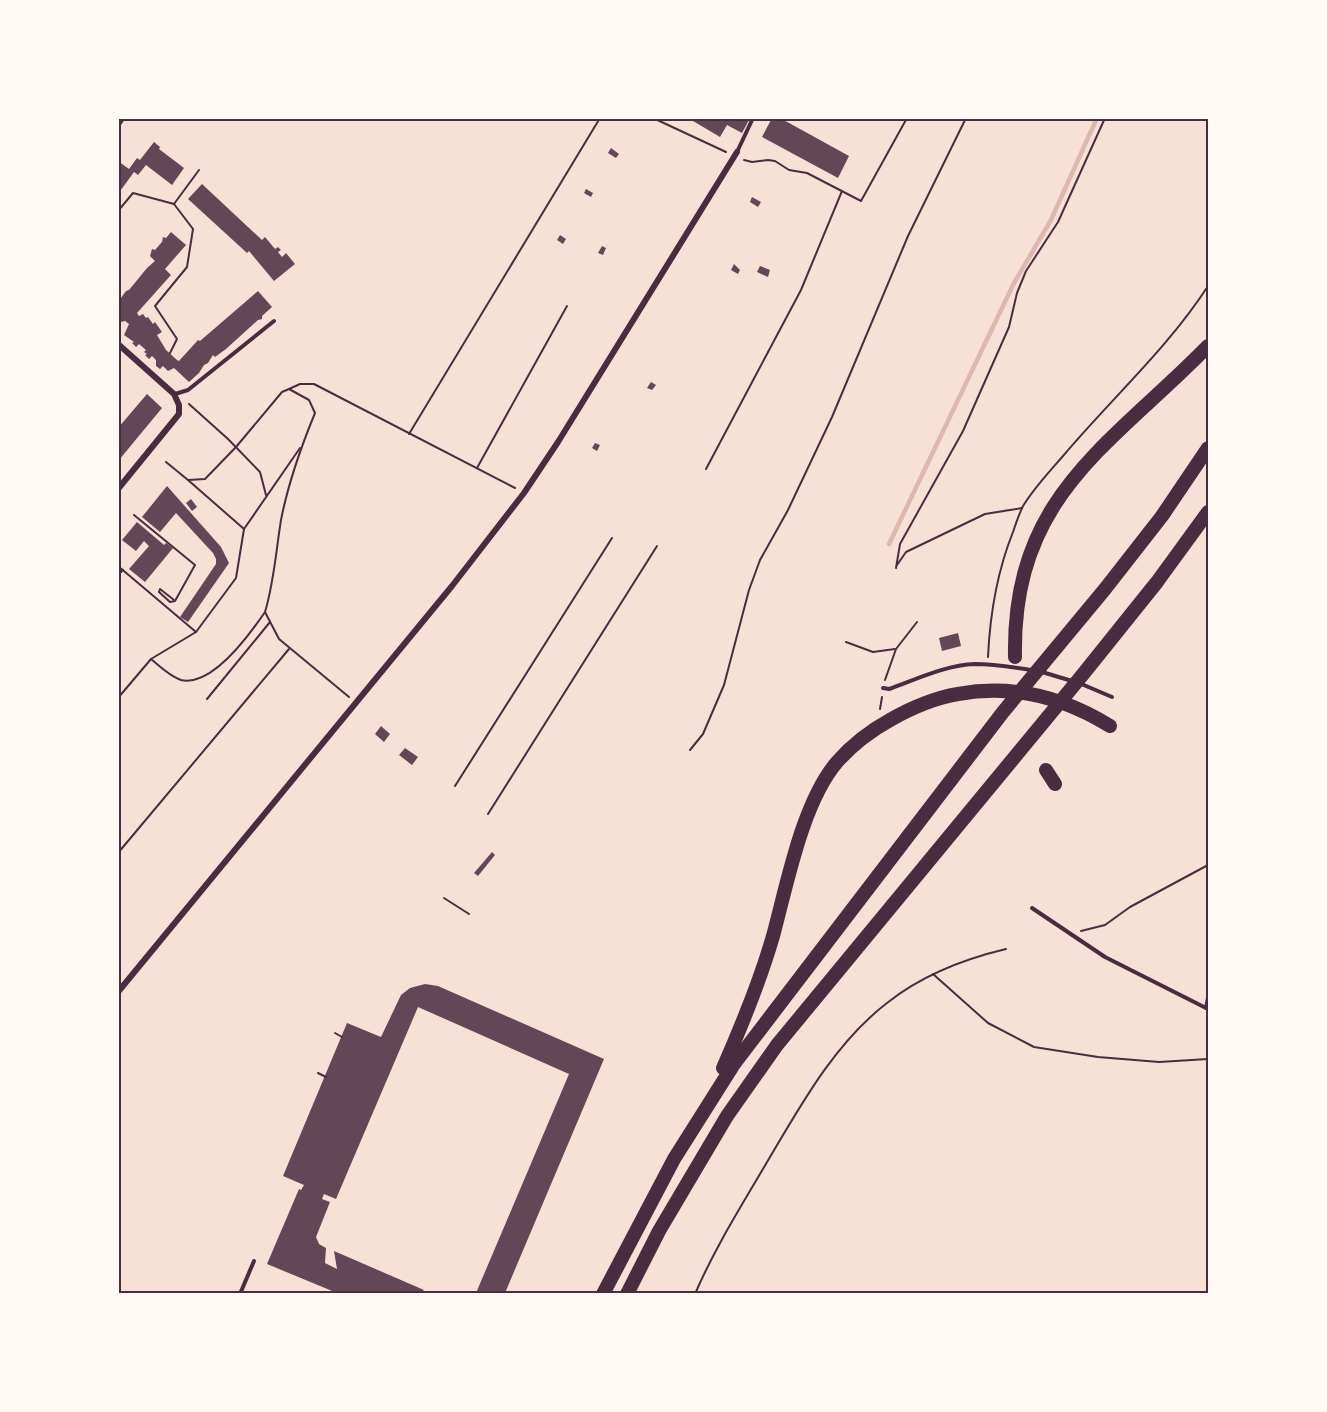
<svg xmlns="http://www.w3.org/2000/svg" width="1327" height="1412" font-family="Arial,sans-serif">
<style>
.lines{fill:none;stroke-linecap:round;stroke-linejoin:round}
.stream{stroke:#dcb8b0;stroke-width:4.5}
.building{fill:#644757}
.path{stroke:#4a2c40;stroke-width:2}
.service{stroke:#4a2c40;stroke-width:4}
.minor{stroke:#4a2c40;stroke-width:6}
.motorway{stroke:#4a2c40;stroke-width:14}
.neatline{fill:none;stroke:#4a2c40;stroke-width:2}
</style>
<rect width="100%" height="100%" fill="#f7e1d7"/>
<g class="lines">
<path class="stream" d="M889,544L1014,283L1051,220L1097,118"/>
</g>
<g class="building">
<path d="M688,118H750L742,133L727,125L720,137Z"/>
<path d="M772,118H780L849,156L838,178L762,137Z"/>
<path d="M154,142L160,147L159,149L184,168L172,185L146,165L138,175L134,172L118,194V161L129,169L137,158L140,160Z"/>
<path d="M611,148L619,154L616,158L608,153Z"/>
<path d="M202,184L262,240L265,237L275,249L278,247L281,250L278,252L282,257L286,253L295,264L274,281L249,251L247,253L188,199Z"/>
<path d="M586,189L593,193L591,197L584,193Z"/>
<path d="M752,197L761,202L758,207L750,202Z"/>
<path d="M171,232L186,245L165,269L171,275L137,313L139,316L143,314L146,318L148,317L153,324L155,322L162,332L157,335L166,350L177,360L179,361L198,340L200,341L258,291L272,307L262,316V319L258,320L226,349L215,357L213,355L208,363L204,365L199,373L189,382L174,368L168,371L163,366L160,369L156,366V360L152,356L149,359L145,355L147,354L144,352L146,350L139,344L136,347L132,343L134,342L124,335L129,324L125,321L121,322L118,319V302L126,291L129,290L147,268L155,261L150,256L152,249L155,250L162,242L163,237L166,238Z"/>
<path d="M560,235L566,239L563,244L557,240Z"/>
<path d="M602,246L606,248L603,255L598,253Z"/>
<path d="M734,264L740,270L738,274L731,270Z"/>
<path d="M760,266L770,270L768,277L757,272Z"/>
<path d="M651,382L656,385L652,390L647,388Z"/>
<path d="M147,394L162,408L119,460L121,462L118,465V428Z"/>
<path d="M595,443L600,445L597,451L592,448Z"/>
<path d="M167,486L221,547L229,563L188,622L180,617L216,564V559L213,553L176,513L160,532L142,517Z"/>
<path d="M191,499L197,507L192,511L186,503Z"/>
<path d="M137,522L164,545L166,543L173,548L145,582L129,569L149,546L144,541L136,551L122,540Z"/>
<path d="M958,633L961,646L942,651L939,638Z"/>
<path d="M381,726L390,734L384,742L375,734Z"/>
<path d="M405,748L418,757L412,765L399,755Z"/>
<path d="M492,852L495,855L478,876L474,873Z"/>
<path d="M425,984L438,986L604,1059L505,1293H476L569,1074L418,1007L336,1199L324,1194L322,1199L330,1202L316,1237L319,1244L326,1248L325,1263L337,1269L334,1251L424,1290L421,1293H337L267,1264L299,1189L301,1190L304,1185L283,1176L347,1023L381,1037L401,995L410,988Z"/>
</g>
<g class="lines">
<g class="path">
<path d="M653,118L726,152"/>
<path d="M744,160L752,162L768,160L775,161L789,170L807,173L861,201L907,118"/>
<path d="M118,211L133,193L174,204"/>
<path d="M170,353L177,339L155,306L187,267L193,229L174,204L199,170"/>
<path d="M289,389L300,384H314L515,488"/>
<path d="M189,404L228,439L260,472L266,495"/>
<path d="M409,434L600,118"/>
<path d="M166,462L188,480L205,479L236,447L282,392L289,389L309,400L315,413C301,447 288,484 281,520C276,551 274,582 265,612L279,639L349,697"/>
<path d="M477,468L567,306"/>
<path d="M706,469L801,290L842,191"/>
<path d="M188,480L244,529"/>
<path d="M134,515L195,565L175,601L170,602L159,592"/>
<path d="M897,565L906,552L985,514L1022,508"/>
<path d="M118,566L196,632L236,578L244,529L300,448"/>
<path d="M896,568L900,544L963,431L1009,327L1017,293L1026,271L1058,222L1105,118"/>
<path d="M118,575L123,570"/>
<path d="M159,592L160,589L174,600"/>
<path d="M846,642L873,652L895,649"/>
<path d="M988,657C990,613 997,572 1013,532C1016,523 1019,514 1023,506C1034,488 1049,472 1063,456C1111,399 1168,348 1208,286"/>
<path d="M151,659C159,666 171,677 181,680C212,687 250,634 265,612"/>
<path d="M885,680L896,649L917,622"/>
<path d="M118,698L151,659L196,632"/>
<path d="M207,699L270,622"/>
<path d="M880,709L882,697"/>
<path d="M690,750L703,734L724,685L749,590L760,560L788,510L832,417L908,236L966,118"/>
<path d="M455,786L612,538"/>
<path d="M488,814L657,546"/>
<path d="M118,853L289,649"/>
<path d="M444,898L469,914"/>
<path d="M1081,931L1105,925L1130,907L1208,865"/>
<path d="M933,974L988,1023L1034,1047L1098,1057L1159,1062L1208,1059"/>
<path d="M335,1033L342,1037"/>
<path d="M318,1073L326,1077"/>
<path d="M695,1294C713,1252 737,1213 760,1174C796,1114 831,1046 887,1003C922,975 964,959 1006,949"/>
</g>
<g class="service">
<path d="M737,152L753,118"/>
<path d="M175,394L188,390L274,321"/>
<path d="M1042,672L1072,681"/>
<path d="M1079,683L1112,697"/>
<path d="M883,688L889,689C917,679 946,665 975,664C994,664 1013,667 1031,670"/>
<path d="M1032,908L1105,957L1208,1009"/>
<path d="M1206,1008L1208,998"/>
<path d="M240,1294L254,1261"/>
</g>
<g class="minor">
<path d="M118,124L122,118"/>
<path d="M118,344L174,394L179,405V414L118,489"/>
<path d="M118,992L452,586L524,493L558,442L737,152"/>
</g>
<g class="motorway">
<path d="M1015,657C1012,496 1109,447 1208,346"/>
<path d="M1046,770L1055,784"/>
<path d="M723,1068C742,1025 760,981 773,936C787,885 802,803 837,762C852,745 870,731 890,720C911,708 934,698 958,694C1012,684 1063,697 1110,726"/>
<path d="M603,1294L674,1159L734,1064L1003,712L1105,589L1162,516L1208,448"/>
<path d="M627,1294L659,1231L727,1116L777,1045L1084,673L1157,582L1208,512"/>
</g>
</g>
<rect width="1327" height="1412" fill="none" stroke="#fffaf5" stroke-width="240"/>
<rect x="120" y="120" width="1087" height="1172" class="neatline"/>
</svg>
